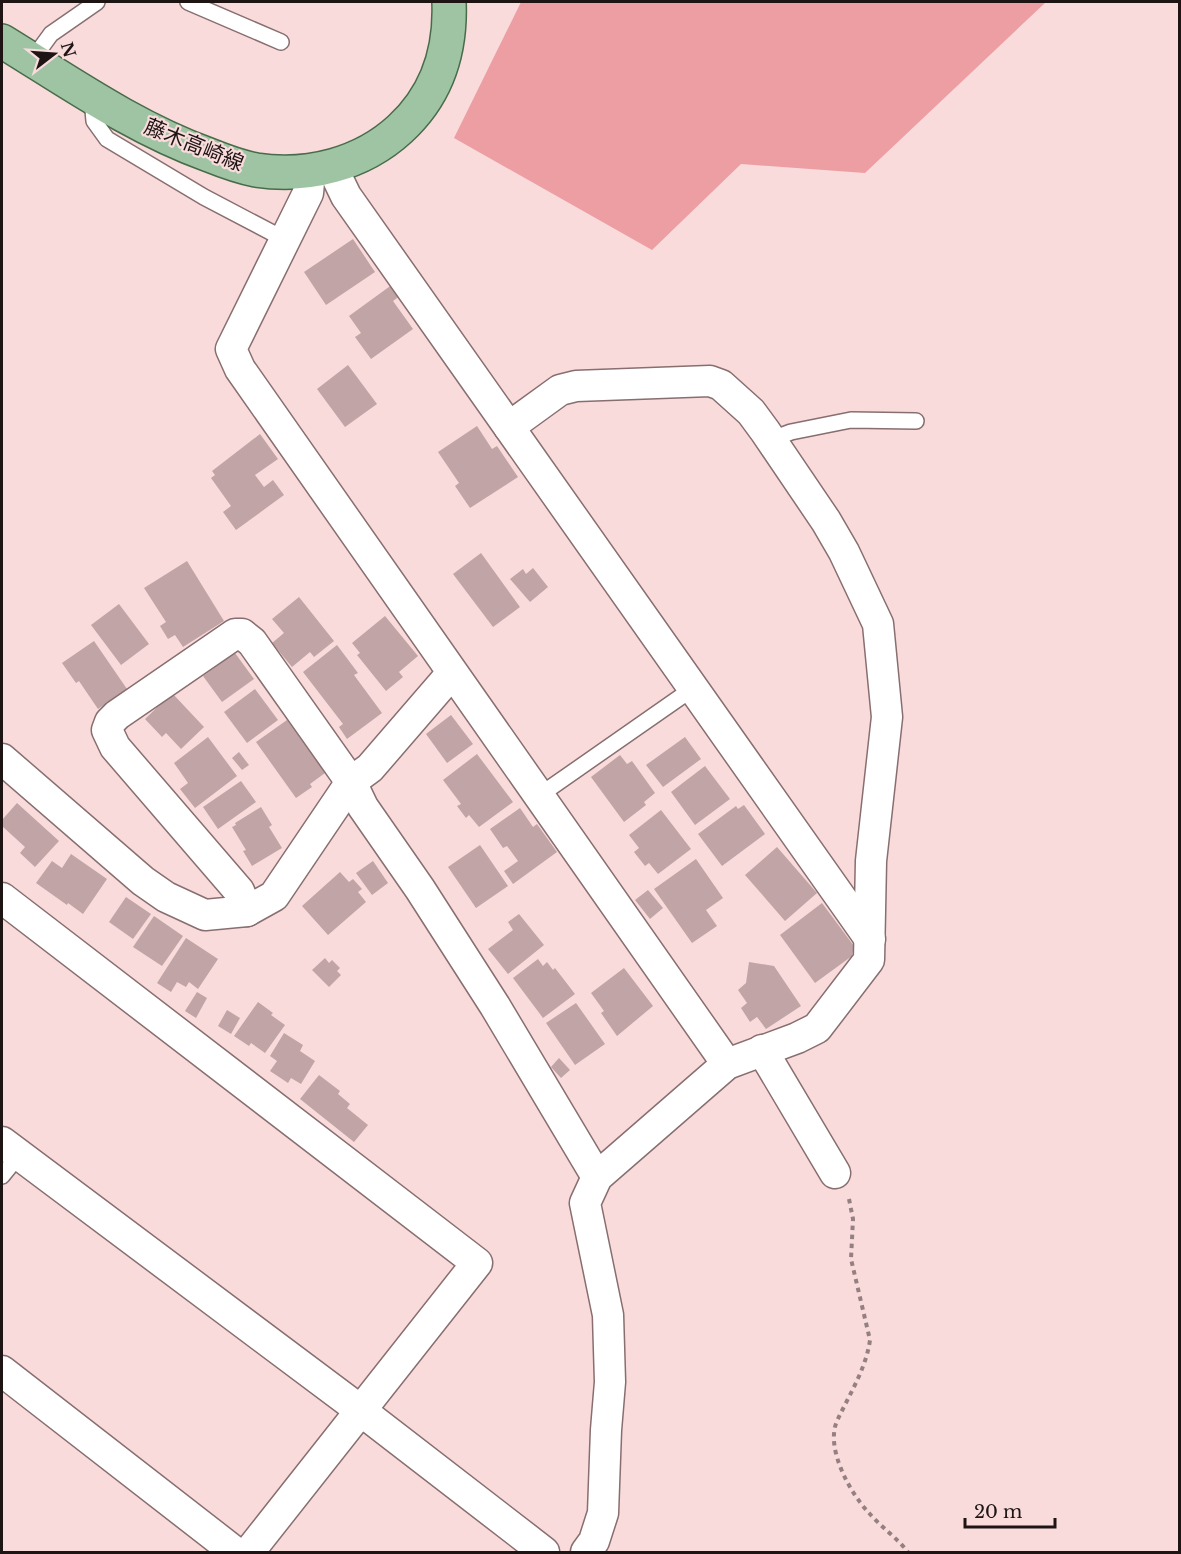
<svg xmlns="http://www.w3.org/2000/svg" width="1181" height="1554" font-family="'Libre Baskerville','Noto Sans JP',serif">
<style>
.green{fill:#ed9ea3}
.building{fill:#c1a4a5}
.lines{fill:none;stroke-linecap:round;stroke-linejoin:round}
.lane-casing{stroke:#886e6f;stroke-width:18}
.street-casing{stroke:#886e6f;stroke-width:33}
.primary-casing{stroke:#486c49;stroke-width:36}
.path{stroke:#958081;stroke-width:4;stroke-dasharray:4.5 4.5;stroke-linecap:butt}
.lane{stroke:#fff;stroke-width:15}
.street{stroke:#fff;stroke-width:30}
.primary{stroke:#9fc4a3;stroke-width:33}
.labels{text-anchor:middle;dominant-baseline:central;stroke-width:4.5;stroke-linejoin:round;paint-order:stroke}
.street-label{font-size:21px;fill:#1e1414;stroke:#f9dbdc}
</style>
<rect width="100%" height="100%" fill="#f9dbdc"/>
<path class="green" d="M521,2H1046L865,173L741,164L652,250L454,138Z"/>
<g class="building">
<path d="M353,239L375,272L326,305L304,272Z"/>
<path d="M393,284L401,295L393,301L413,329L371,359L355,337L361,333L349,316Z"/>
<path d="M348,365L377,404L345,427L317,389Z"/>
<path d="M477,426L492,449L497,446L518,477L470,508L455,486L459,483L438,452Z"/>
<path d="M260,434L278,459L255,475L264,487L273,480L284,495L236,530L223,512L231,506L211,478L215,475L212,471Z"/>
<path d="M481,553L520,607L493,627L453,574Z"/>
<path d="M187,561L224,621L183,647L175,635L168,639L160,626L166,622L144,588Z"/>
<path d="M533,568L548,587L530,602L510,579L523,569L526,574Z"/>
<path d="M299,597L334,641L314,657L310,652L292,667L272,643L284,633L272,619Z"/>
<path d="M119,604L149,644L121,665L91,625Z"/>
<path d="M385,616L418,656L399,672L403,677L386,691L357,655L360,653L352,643Z"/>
<path d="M94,641L127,689L98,709L79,681L76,683L62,663Z"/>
<path d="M337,645L358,673L354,675L382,713L347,739L339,727L343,724L303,672Z"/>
<path d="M235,653L254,679L222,702L203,676Z"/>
<path d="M255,689L278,720L247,743L224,712Z"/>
<path d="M172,693L204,727L181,749L166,733L162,737L145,719Z"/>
<path d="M451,715L473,744L447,763L426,734Z"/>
<path d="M287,720L325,773L310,784L312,787L296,798L256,742Z"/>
<path d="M208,737L237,776L195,808L180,789L188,783L174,763Z"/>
<path d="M685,737L701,759L663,787L646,765Z"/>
<path d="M239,752L249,765L242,770L232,758Z"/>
<path d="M477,754L513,802L479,827L469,815L466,818L457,806L461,804L443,780Z"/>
<path d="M620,755L627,764L632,761L655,793L644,802L646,805L624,822L591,777Z"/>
<path d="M705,766L730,799L695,825L671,792Z"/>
<path d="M241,781L256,802L218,829L203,807Z"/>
<path d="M17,803L59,841L35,867L20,853L25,847L2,826V820Z"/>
<path d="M744,805L765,834L722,866L698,834L736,806L738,809Z"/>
<path d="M261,807L272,825L269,827L282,848L252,866L243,851L246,850L232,827L236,825L235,823Z"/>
<path d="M520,808L533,827L537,824L557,852L513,884L504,871L518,861L507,846L503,848L490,829Z"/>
<path d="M661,810L691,849L658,874L649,863L645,866L634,852L639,848L629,835Z"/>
<path d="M480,845L508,886L476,908L448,867Z"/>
<path d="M777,847L817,893L785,921L745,875Z"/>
<path d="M71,854L107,879L83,914L68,903L67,905L36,883L52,861L62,868Z"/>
<path d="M696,859L723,898L706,910L717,926L692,943L654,889Z"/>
<path d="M373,861L388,883L372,895L356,873Z"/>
<path d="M340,872L349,882L353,879L362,889L358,892L366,902L328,935L302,906Z"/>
<path d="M648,890L663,908L650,919L635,900Z"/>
<path d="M126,897L151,914L133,939L109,922Z"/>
<path d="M822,903L854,946L852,956L815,983L780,935Z"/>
<path d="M519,914L544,945L508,974L488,949L513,930L508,922Z"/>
<path d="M154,916L183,936L162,966L133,947Z"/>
<path d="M186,938L218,959L198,989L189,982L186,987L177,982L171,992L157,983Z"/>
<path d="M325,958L329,963L332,960L340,968L337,971L341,975L329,987L312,970Z"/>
<path d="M538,959L543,966L547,962L553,970L555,968L575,994L543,1018L513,978Z"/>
<path d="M749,962L774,966L801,1006L766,1029L757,1017L750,1022L741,1008L747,1003L738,990L746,983Z"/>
<path d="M624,968L653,1006L617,1036L601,1013L604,1011L591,993Z"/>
<path d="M197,992L207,998L196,1018L185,1011Z"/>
<path d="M258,1002L273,1013L271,1015L285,1025L265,1053L251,1043L249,1046L234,1036Z"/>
<path d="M576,1003L605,1044L575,1065L546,1023Z"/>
<path d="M227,1010L240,1018L231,1034L218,1026Z"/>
<path d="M284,1033L303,1045L300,1051L315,1061L301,1084L291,1078L288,1083L270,1071L277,1061L270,1056Z"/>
<path d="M559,1058L570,1070L561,1078L551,1067Z"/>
<path d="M319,1075L340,1091L338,1094L350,1104L347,1108L368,1125L354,1142L300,1099Z"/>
</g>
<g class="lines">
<g class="lane-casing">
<g id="lane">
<path d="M188,2L281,42"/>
<path d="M32,60L51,34L97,2"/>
<path d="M92,99L94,121L107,139L204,197L284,239"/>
<path d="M770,440L791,432L851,420L916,421"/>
<path d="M540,795L692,689"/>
<path d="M2,1176L19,1155"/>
</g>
</g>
<g class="street-casing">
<g id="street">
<path d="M332,167L346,196L870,939"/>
<path d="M310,172L308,193L231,349L240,369L727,1064"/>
<path d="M509,427L560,390L576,386L710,381L721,385L751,412L765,431L826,521L844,552L878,624L887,717L871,861L869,960L817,1028L797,1038L727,1064L597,1177L585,1203L608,1315L610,1382L606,1430L603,1513L594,1541L586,1552"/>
<path d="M2,759L143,881L166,897L205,915L247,911L274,896L351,782L370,768L452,673"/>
<path d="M2,898L477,1263L249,1552"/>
<path d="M247,911L239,891L115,747L107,730L110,722L117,715L235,634H242L252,642L351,782L363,807L420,889L495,1006L597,1177"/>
<path d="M762,1050L835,1173"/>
<path d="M2,1142L360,1410L544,1552"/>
<path d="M2,1371L235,1552"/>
</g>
</g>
<g class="primary-casing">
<path id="primary" d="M2,41C69,82 134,128 209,155C224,161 240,167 256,170C308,178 362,164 400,129C437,95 451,51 449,2"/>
</g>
<path class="path" d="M849,1199L853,1219L851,1259L870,1340C866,1369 849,1395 837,1421C825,1448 850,1493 869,1513C881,1527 897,1538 908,1552"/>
<use href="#lane" class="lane"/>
<use href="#street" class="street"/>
<use href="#primary" class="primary"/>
</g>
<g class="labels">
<g class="street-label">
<text transform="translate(194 145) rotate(22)">藤木高崎線</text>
</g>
</g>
<rect width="1181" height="1554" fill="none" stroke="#1e1414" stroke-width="6"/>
<g transform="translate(54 54) rotate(73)" stroke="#f9dbdc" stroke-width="4.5" paint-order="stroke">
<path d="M0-4.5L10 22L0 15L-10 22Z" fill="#1e1414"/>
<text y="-9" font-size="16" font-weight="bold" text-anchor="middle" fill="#1e1414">N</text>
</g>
<path d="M965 1518v9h90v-9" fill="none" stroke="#1e1414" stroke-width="3"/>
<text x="974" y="1518" font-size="18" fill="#1e1414" stroke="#f9dbdc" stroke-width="4.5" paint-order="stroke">20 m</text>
</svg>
